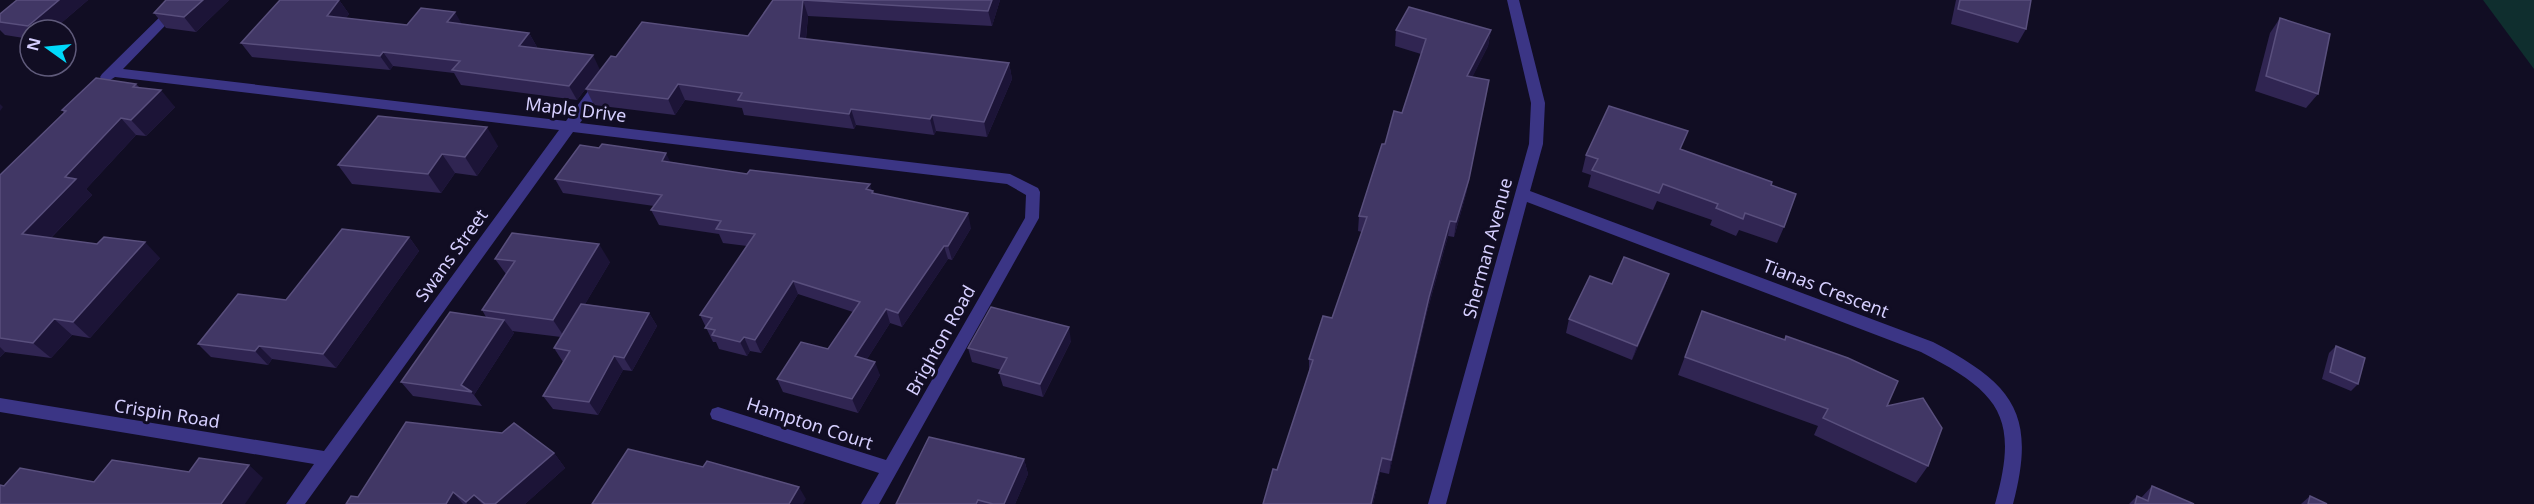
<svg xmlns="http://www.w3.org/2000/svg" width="2534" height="504" font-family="'Noto Sans',sans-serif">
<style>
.green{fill:#0f2e2e}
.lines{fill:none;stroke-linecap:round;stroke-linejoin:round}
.minor{fill:#3b3585;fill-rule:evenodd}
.wall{fill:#302552}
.shaded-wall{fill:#1c1437}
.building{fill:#413765;stroke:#594f7d;stroke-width:1.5}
.labels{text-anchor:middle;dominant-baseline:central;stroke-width:6;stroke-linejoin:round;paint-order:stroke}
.street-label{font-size:18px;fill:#d6cfff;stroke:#110d23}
</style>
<rect width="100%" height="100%" fill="#110d23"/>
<path class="green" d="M2483,0H2534V69Z"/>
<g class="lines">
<g class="minor">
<path d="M177,0H190L123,69L566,121L597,79L602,77L609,82L580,123L1010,174L1038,188L1040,192L1039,218L879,504H861L879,473L712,419L710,414L712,409L718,407L886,460L1025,218L1026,195L1007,184L573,132L305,504H286L314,464L0,412V398L324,451L559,130L115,77L107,82L102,80L100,77L102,74Z"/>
<path d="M1507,0H1519L1545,103L1543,144L1530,191L1933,342C2013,384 2037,413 2013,504H1995C2020,416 1999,392 1921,352L1527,202L1446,504H1428L1529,144L1531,103Z"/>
</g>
</g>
<g class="wall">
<path d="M17,0H88L53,30H30V39L5,35L0,30V14Z"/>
<path d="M229,0L196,32L166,28L154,13Z"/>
<path d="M339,0L349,14L346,18L407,25L462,24L529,33L537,47L536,48L600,70L577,100L461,85L454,73L393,66L390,70L252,57L241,43Z"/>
<path d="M773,0H1000L992,26L808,16L806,39L1009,63L1012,79L987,137L936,131L934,135L856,125L854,129L744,115L742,108L685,100L675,115L594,105L586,89L616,57L748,36Z"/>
<path d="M1956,0H2031L2026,29L2018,43L1951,24Z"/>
<path d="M2280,18L2318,94L2306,108L2255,91L2270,33Z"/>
<path d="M1396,30H1491L1488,46L1472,77L1486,96L1466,194L1454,237L1448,236L1427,312L1389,474L1380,472L1373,504H1263L1277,470L1309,374V359L1332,318L1362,232L1358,231L1359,216L1385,144L1402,113L1421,54L1395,46Z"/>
<path d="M136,84L140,88L175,107L146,136L136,135L86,189L92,195L51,238L160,258L90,338L72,335L51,358L5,352L0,357V175L64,113L62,110Z"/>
<path d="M498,146L477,176L455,173L441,193L352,184L338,165Z"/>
<path d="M1681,150L1771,185L1784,227L1777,243L1739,230L1736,236L1710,225L1712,220L1657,201L1653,210L1588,187L1591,175L1582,172L1586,155Z"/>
<path d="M671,162L747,174L872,190L874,193L971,228L952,260L948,259L902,327L890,323L867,359L880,375L858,413L783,392L777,379L828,349L853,312L798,294L761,353L750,351L747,356L719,349L716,342H713L700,315L747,246L723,243L719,234L659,225L651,210L654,206L563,193L555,179Z"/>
<path d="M409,237L419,251L336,368L272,359L268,365L211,357L198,344L286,300Z"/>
<path d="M495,259L610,262L585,304L649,313L657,326L632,371L623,370L598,415L553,409L543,396L563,362L554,348L561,337L512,331L514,333L474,395L482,406L413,396L401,382L486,317L482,310L506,274Z"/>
<path d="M1669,274L1664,288L1632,360L1566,333L1569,319L1612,284Z"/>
<path d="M1702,311L1784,340L1786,336L1887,406L1928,466L1916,483L1814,435L1818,426L1678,375Z"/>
<path d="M1071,341L1043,397L1003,386L999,373L1001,370L972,362L968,348Z"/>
<path d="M2336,346L2358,384L2351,391L2322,379L2329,353Z"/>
<path d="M554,453L565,468L525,504H346Z"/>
<path d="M1024,459L1028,474L1015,504H896Z"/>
<path d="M2152,486L2194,504H2129L2137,496L2141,498Z"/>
<path d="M2310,496L2327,504H2301Z"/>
</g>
<g class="shaded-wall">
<path d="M59,0H88L53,30H31L28,26Z"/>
<path d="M203,0H229L196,32L184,17Z"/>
<path d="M339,0L349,14L337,30L327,16Z"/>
<path d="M803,0L808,16L804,54L799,38Z"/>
<path d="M992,0H1000L992,26L988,11Z"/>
<path d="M455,12L463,26L447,22Z"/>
<path d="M1491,30L1488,46L1465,92L1467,76Z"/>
<path d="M529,33L537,47L527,60L519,46Z"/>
<path d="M383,52L393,66L390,70L380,56Z"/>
<path d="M593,55L600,70L577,100L569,86Z"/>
<path d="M1009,63L1012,79L987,137L984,122Z"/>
<path d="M1489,80L1466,194L1454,237L1456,222Z"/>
<path d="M678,84L685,100L675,115L668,99Z"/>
<path d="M161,90L175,107L146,136L131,120Z"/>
<path d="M0,104L3,107L0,111Z"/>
<path d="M851,109L856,125L854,129L849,114Z"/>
<path d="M932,115L936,131L934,135L930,119Z"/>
<path d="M121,118L136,135L86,189L92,195L39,250L22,234L65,177Z"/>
<path d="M487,127L498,146L477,176L465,157Z"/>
<path d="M666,153L673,168L662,161Z"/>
<path d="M442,154L455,173L441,193L428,174Z"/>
<path d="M870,184L872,192L873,191L878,205L866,189Z"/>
<path d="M968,213L971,228L952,260L948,246Z"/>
<path d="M1450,221L1448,236L1427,312L1389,474L1391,460L1429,297Z"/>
<path d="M409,237L419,251L336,368L323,354Z"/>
<path d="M145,242L160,258L90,338L73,322Z"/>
<path d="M599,244L610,262L565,338L553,320Z"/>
<path d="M944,246L948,259L902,327L898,313Z"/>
<path d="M1669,274L1664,288L1632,360L1637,346Z"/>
<path d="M793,281L798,294L761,353L755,340Z"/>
<path d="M886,309L890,323L860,370L855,356Z"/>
<path d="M649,313L657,326L632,371L624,358Z"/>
<path d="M54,319L72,335L51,358L33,343Z"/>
<path d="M504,320L514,333L474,395L461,385Z"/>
<path d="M1069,327L1071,341L1043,397L1040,384Z"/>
<path d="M744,337L750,351L747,356L740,342Z"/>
<path d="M259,346L272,359L268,365L255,351Z"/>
<path d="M0,347L5,352L0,357Z"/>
<path d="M614,356L623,370L598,415L589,402Z"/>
<path d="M875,362L880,375L858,413L852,399Z"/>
<path d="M554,453L565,468L525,504H495Z"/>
<path d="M1382,458L1380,472L1373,504H1371Z"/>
<path d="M1024,459L1028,474L1015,504H1004Z"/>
<path d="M249,465L263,478L245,504H221Z"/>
<path d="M799,487L806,499L803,504H789Z"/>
<path d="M453,492L463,504H446Z"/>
<path d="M474,495L482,504H467L466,502Z"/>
</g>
<g class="building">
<path d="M17,0H59L28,26L0,22V14Z"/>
<path d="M166,0H203L184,17L154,13Z"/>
<path d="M280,0H339L327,16L407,25L421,8L455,12L447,22L529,33L519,46L593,55L569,86L452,70L460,61L383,52L380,56L241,43Z"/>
<path d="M773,0H992L988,11L803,0L799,38L1009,63L984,122L932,115L930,119L851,109L849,114L738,100L742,93L678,84L668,99L586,89L611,56L616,57L642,22L748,36Z"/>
<path d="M1960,0H2031L2026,29L1958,9Z"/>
<path d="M1409,7L1491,30L1467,76L1489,80L1469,179L1456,222L1450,221L1429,297L1391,460L1382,458L1371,504H1263L1273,469L1277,470L1313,360L1309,359L1323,316L1332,318L1367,217L1359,216L1382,144H1385L1394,111L1402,113L1426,39L1396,30Z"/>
<path d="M2280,18L2330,34L2318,94L2266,76Z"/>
<path d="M96,78L136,84L133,87L161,90L131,120L121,118L65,177L76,179L22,234L97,244L104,237L145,242L73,322L54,319L33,343L0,338V175L66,111L62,110Z"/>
<path d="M1609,106L1688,131L1680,149L1772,182L1771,185L1796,194L1784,227L1745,213L1743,219L1716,208L1718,204L1663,184L1659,193L1592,170L1598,159L1586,155Z"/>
<path d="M378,116L487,127L465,157L442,154L428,174L338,165Z"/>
<path d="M602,144L666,153L662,161L747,174L750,170L870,184L866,189L873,191L872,193L968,213L948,246H944L898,313L886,309L855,356L875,362L852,399L777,379L801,342L828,349L860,302L793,281L755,340L744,337L740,342L712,335L715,330L705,328L712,318L700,315L755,234L716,229L721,221L651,210L662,195L555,179L580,145L599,148Z"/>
<path d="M342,229L409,237L323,354L259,346L255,351L198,344L238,294L286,300Z"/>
<path d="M512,233L599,244L553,320L482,310L515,261L495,259Z"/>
<path d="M1624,257L1669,274L1637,346L1569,319L1590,276L1612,284Z"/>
<path d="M581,304L649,313L624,358L614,356L589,402L543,396L570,351L554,348Z"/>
<path d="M991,307L1069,327L1040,384L999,373L1007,358L968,348Z"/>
<path d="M1702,311L1785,340L1786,336L1848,358L1898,381L1887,406L1923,398L1942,428L1928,466L1823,418L1828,409L1685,357Z"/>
<path d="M450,312L504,320L461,385L472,392L401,382Z"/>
<path d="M2336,346L2365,358L2358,384L2330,372Z"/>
<path d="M406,422L502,433L514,423L554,453L495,504H485L474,495L466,502L453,492L446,504H346L351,496L358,497Z"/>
<path d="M929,437L1024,459L1004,504H993L978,500L976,504H896Z"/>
<path d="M628,449L703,467L707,461L799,487L789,504H592Z"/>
<path d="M199,458L249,465L221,504H0V485L4,486L20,468L94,482L112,460L189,472Z"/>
<path d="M2152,486L2194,504H2135L2137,496L2148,501Z"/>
<path d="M2310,496L2327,504H2308Z"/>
</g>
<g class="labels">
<g class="street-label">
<text transform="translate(576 109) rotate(7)">Maple Drive</text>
<text transform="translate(1487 248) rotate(-75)">Sherman Avenue</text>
<text transform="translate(451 255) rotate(-54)">Swans Street</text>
<text transform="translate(1826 288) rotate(21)">Tianas Crescent</text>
<text transform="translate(940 340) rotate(-61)">Brighton Road</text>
<text transform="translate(167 413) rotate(9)">Crispin Road</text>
<text transform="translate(810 423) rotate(18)">Hampton Court</text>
</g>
</g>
<g transform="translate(48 48) rotate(285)"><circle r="28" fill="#110d23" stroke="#605b7b" stroke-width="1.5"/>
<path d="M0-4.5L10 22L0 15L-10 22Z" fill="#00d9fa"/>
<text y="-9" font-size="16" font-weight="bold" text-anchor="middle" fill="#d6cfff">N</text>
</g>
</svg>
